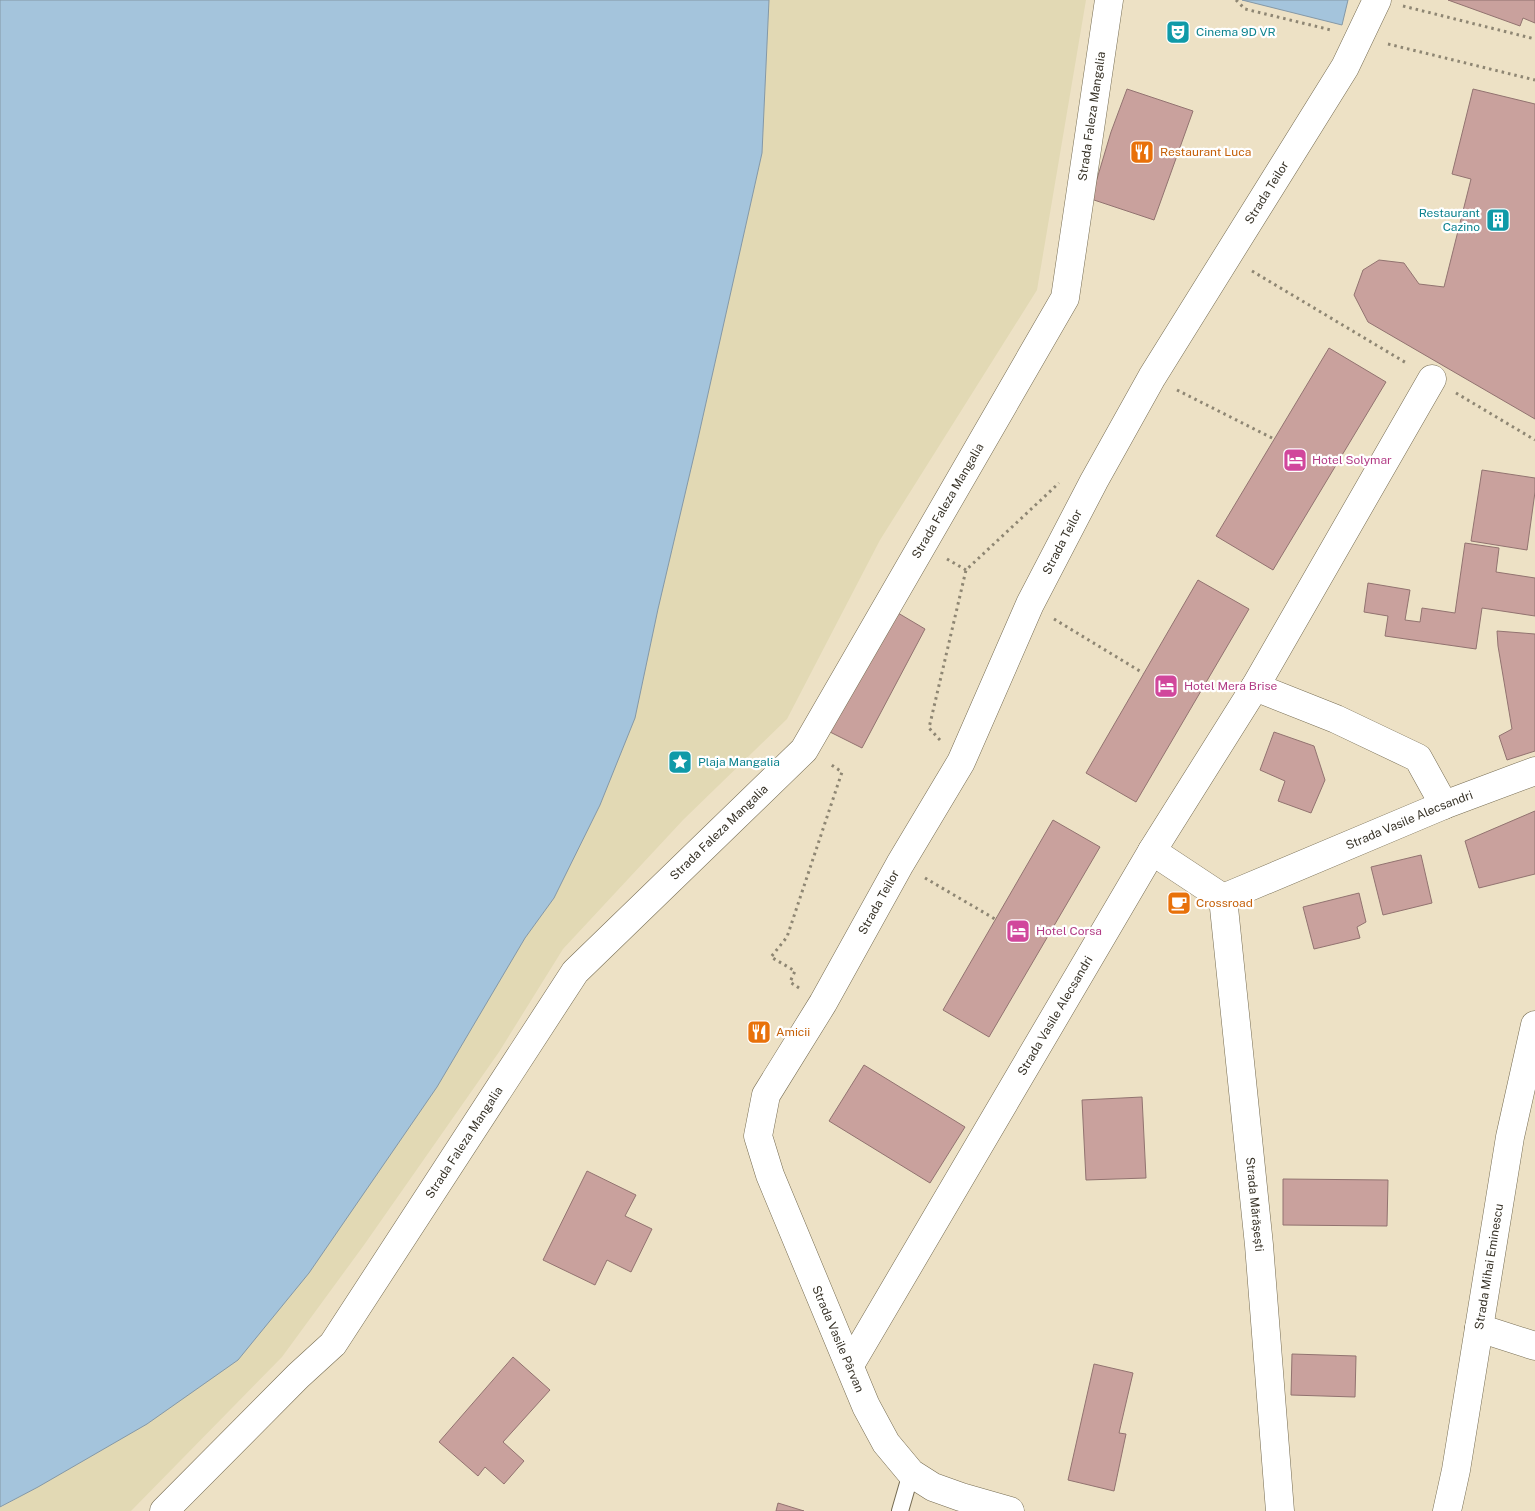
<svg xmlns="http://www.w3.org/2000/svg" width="1535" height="1511" font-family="'Public Sans',sans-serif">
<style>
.sand{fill:#e2d9b4}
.water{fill:#a4c4dc;stroke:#8498a6}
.building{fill:#c9a19d;stroke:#927370}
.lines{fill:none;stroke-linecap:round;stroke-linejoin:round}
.lane-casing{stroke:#756b51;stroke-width:18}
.street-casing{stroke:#756b51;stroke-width:29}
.path{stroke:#8e8673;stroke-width:3;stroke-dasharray:2.5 4;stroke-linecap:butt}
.lane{stroke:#fff;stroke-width:16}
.street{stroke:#fff;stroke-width:28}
.labels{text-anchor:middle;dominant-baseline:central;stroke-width:4.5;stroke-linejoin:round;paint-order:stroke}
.culture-label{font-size:12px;fill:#0d838f;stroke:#fff;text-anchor:start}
.street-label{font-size:12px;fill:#383328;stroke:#fff}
.food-label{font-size:12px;fill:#c56008;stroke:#fff;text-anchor:start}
.hotel-label{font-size:12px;fill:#b23c85;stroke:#fff;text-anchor:start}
</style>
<rect width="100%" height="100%" fill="#ede1c5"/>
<path class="sand" d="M769,0H1086L1037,290L880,540L787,719L683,820L563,949L499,1052L364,1245L282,1357L131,1511H0V1508L147,1424L525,938L554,898L600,805L635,718L658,609L697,443L762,153Z"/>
<g class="water">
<path d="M0,0H769L762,153L697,443L658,609L635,718L600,805L554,898L525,938L437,1087L309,1273L238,1360L147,1424L38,1487L0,1507Z"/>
<path d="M1242,0H1348L1342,25Z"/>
</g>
<g class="building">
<path d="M1448,0H1535V23L1523,18L1520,26Z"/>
<path d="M1127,89L1193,111L1154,220L1091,199L1111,132Z"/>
<path d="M1473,89L1535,104V419L1368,322L1354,295L1363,270L1379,260L1404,263L1419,284L1444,287L1471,179L1452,174Z"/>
<path d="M1329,348L1386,382L1273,570L1216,536Z"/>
<path d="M1482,470L1535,478V492L1527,550L1471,541Z"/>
<path d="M1465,543L1499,548L1496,572L1535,578V616L1482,608L1476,649L1385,636L1388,616L1364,612L1368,583L1410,590L1405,620L1420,622L1422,608L1455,613Z"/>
<path d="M1198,580L1249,609L1136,802L1086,773Z"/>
<path d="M898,613L925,629L862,748L830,732Z"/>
<path d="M1497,631L1535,634V751L1507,760L1499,736L1512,729L1498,646Z"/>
<path d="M1274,732L1314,746L1325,780L1311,813L1278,801L1285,781L1260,770Z"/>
<path d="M1535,811V874L1479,888L1465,841Z"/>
<path d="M1053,820L1100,847L989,1037L943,1010Z"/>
<path d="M1421,855L1432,903L1383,915L1371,867Z"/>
<path d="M1359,893L1366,922L1357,927L1360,938L1314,949L1303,907Z"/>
<path d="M864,1065L965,1127L930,1183L829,1121Z"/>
<path d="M1142,1097L1146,1178L1086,1180L1082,1100Z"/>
<path d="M587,1171L636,1195L625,1216L652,1229L631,1272L607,1260L595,1285L543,1260Z"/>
<path d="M1283,1179L1388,1180L1387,1226L1283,1225Z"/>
<path d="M1292,1354L1356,1356L1355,1397L1291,1395Z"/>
<path d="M513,1357L550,1390L503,1442L524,1461L504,1484L485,1467L478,1476L439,1442Z"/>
<path d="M1094,1364L1133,1373L1119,1433L1126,1434L1114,1491L1068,1480Z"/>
<path d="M778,1503L804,1511H776Z"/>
</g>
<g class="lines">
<g class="lane-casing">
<path id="lane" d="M900,1511L911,1473"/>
</g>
<g class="street-casing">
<g id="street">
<path d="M1255,687L1336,719L1418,758L1444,805"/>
<path d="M1152,851L1223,898"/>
<path id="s1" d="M1223,898L1259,1245L1280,1511"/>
<path id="s2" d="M1223,898L1444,805L1535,771"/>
<path d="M1479,1328L1535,1346"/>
<path id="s3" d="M850,1365L1152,851L1255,687L1432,379"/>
<path id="s4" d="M164,1511L298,1376L333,1344L575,972L804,750L1065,298L1109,0"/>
<path id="s5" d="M1010,1511L961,1497L933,1487L911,1473L886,1443L866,1406L770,1175L758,1136L766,1095L823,1003L900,864L961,762L1030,604L1094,481L1152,377L1345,67L1377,0"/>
<path id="s6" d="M1447,1511L1456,1470L1510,1137L1535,1025"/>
</g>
</g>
<g class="path">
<path d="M1236,0L1245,9L1331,30"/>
<path d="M1403,6L1535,39"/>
<path d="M1388,44L1535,80"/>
<path d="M1252,271L1408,364"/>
<path d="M1177,390L1274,439"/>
<path d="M1456,393L1535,440"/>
<path d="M947,559L966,570"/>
<path d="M1054,619L1143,673"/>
<path d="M940,740L929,728L966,570L1059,483"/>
<path d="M925,878L995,919"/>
<path d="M799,988L790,982L795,971L771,957L787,937L842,772L830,764"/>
</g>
<use href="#lane" class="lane"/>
<use href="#street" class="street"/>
</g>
<defs>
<g id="theatre-square" transform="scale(1.25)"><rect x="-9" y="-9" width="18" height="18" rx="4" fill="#0f9aa8" stroke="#fff"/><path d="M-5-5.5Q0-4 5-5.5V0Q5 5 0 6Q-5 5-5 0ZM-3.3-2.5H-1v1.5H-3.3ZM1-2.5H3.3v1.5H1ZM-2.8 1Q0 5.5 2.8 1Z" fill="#fff"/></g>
<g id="restaurant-square" transform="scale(1.25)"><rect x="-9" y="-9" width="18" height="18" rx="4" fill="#e8710a" stroke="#fff"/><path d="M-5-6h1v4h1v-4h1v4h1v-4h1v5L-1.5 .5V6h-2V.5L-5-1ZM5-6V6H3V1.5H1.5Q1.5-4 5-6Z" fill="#fff"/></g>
<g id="building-square" transform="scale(1.25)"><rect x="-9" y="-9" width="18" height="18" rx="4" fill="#0f9aa8" stroke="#fff"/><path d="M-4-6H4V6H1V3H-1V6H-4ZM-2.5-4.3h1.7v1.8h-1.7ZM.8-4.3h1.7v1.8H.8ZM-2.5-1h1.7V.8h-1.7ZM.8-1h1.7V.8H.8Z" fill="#fff"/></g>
<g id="hotel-square" transform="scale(1.25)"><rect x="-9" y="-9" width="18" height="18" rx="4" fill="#d1479c" stroke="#fff"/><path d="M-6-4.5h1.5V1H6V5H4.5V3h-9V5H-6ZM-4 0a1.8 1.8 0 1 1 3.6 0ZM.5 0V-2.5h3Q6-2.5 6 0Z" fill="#fff"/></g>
<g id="sight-square" transform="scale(1.25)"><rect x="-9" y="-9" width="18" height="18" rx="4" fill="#0f9aa8" stroke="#fff"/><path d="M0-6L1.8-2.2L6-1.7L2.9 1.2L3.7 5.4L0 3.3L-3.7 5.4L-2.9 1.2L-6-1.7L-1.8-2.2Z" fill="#fff"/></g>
<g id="cafe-square" transform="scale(1.25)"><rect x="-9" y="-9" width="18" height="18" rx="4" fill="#e8710a" stroke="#fff"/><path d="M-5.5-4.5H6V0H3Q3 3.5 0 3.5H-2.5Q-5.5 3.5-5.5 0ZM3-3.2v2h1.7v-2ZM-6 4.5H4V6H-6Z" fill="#fff"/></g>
</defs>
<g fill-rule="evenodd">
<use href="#theatre-square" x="1178" y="32"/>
<use href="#restaurant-square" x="1142" y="152"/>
<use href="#building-square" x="1498" y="220"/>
<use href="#hotel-square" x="1295" y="460"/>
<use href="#hotel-square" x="1166" y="686"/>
<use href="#sight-square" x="680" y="762"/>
<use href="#cafe-square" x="1179" y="903"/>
<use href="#hotel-square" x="1018" y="931"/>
<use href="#restaurant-square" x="759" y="1032"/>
</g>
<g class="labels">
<g class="culture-label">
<text x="1196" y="32">Cinema 9D VR</text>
<text x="1480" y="213" text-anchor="end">Restaurant<tspan x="1480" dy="14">Cazino</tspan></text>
<text x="698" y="762">Plaja Mangalia</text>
</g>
<g class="street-label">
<text stroke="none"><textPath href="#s4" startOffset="1706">Strada Faleza Mangalia</textPath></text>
<text stroke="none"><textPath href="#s5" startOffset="1554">Strada Teilor</textPath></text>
<text stroke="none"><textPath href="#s4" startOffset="1288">Strada Faleza Mangalia</textPath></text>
<text stroke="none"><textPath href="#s5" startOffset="1149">Strada Teilor</textPath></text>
<text stroke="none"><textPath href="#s2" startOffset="202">Strada Vasile Alecsandri</textPath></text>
<text stroke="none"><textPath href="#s4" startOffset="882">Strada Faleza Mangalia</textPath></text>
<text stroke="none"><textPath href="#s5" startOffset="744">Strada Teilor</textPath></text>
<text stroke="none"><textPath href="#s3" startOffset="405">Strada Vasile Alecsandri</textPath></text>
<text stroke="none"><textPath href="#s4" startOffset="478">Strada Faleza Mangalia</textPath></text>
<text stroke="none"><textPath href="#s1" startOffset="308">Strada Mărășești</textPath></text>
<text stroke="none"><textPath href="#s6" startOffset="248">Strada Mihai Eminescu</textPath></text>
<text transform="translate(838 1339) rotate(67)">Strada Vasile Pârvan</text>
</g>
<g class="food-label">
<text x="1160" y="152">Restaurant Luca</text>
<text x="1196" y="903">Crossroad</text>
<text x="776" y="1032">Amicii</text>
</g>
<g class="hotel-label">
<text x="1312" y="460">Hotel Solymar</text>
<text x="1184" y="686">Hotel Mera Brise</text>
<text x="1036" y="931">Hotel Corsa</text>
</g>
</g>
</svg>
